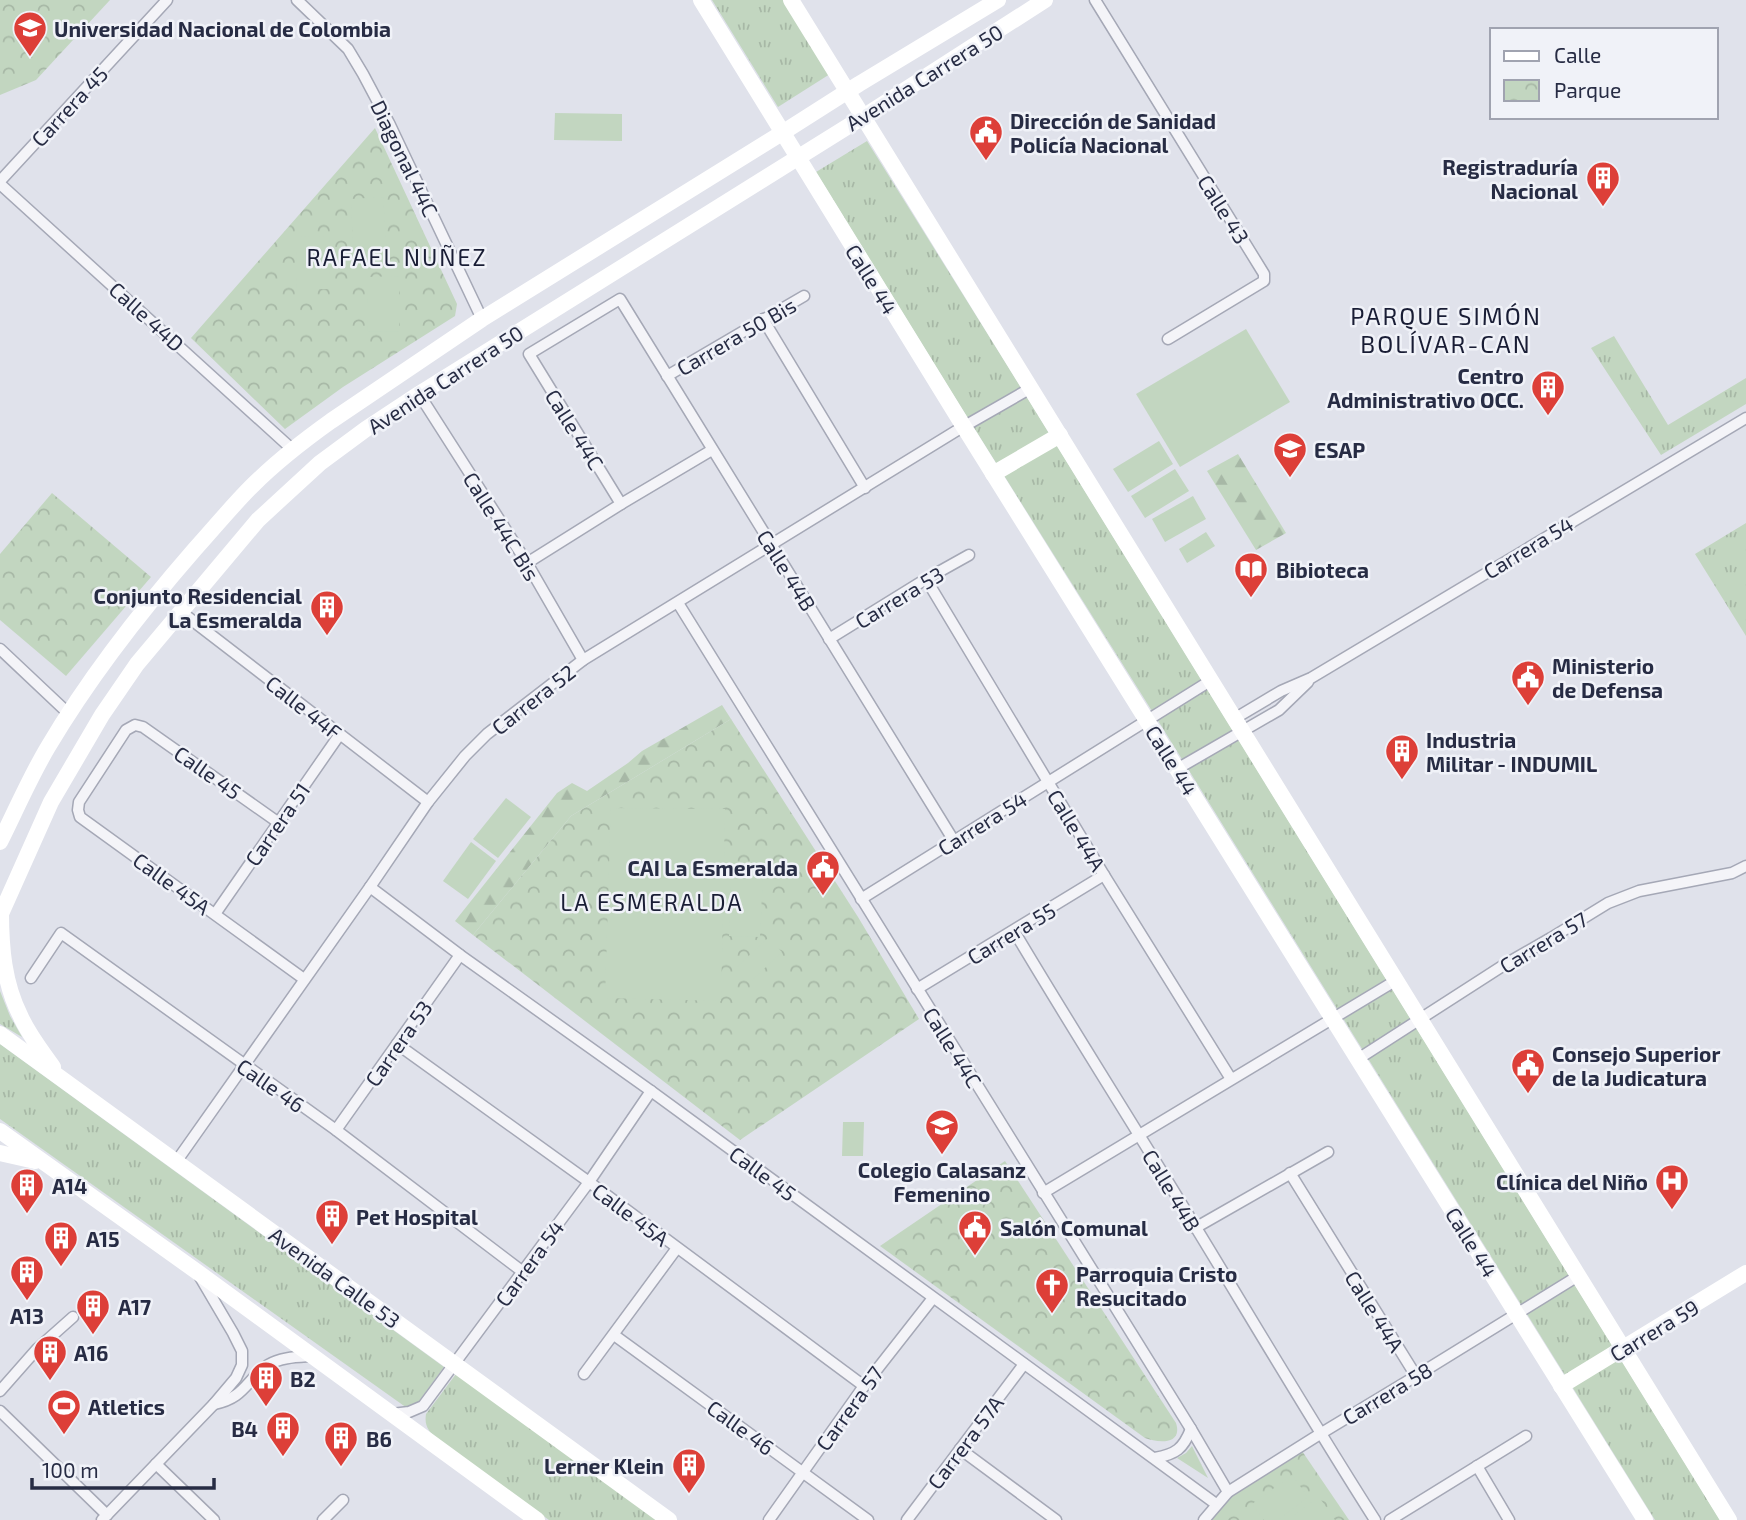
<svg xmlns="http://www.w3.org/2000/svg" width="1746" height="1520" font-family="'Exo 2',sans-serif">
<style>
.grass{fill:url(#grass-tufts)}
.forest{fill:url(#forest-firs)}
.park{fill:url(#park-crowns)}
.pitch{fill:#c2d6c0}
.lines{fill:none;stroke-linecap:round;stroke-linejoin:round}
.street-casing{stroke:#a5a8b6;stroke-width:13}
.street{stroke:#f4f4f8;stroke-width:10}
.secondary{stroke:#fff;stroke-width:16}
.labels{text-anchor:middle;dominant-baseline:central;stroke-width:5;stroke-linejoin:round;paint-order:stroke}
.poi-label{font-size:21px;font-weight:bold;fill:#272c44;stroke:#f0f2f8;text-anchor:start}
.street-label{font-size:21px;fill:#272c44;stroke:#f0f2f8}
.neighbourhood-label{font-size:23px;letter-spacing:2px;fill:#191d35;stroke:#f0f2f8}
.quarter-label{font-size:24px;letter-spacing:2px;fill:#191d35;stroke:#f0f2f8}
</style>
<defs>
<pattern id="grass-tufts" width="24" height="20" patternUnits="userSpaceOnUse" patternTransform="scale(1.75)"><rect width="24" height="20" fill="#c2d6c0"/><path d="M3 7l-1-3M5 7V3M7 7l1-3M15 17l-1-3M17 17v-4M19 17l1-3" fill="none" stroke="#a7b8a6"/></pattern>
<pattern id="forest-firs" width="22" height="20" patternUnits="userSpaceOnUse" patternTransform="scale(1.75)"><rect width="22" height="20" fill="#c2d6c0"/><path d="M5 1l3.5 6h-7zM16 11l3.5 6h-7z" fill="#a7b8a6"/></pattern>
<pattern id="park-crowns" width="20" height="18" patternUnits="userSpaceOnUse" patternTransform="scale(1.75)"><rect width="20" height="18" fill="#c2d6c0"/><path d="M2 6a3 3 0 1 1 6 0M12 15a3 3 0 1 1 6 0" fill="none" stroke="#a7b8a6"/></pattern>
</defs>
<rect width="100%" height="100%" fill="#e0e2eb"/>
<g class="grass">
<path d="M712,0H783L830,74L778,107Z"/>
<path d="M867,141L1012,373L1720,1520H1655L1147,703L959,404L816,172Z"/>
<path d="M1614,336L1668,425L1746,378V404L1661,455L1591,348Z"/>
<path d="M1746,523V636L1695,554Z"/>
<path d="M0,991L10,1016L22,1037L0,1024Z"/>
<path d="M0,1044L444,1367L417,1404L407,1408L0,1119Z"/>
<path d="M456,1374L657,1520H549L438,1440C429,1432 424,1426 426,1414Z"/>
<path d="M1192,1446L1208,1478L1177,1458L1186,1453Z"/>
</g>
<g class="forest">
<path d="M1238,454L1286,533L1256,550L1207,471Z"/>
<path d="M722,705L731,719L571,816L473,935L455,921L557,793L572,783L587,791L628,763L642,751Z"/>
</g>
<g class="park">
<path d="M0,0H110L36,80L0,95Z"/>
<path d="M375,128L457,304L455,316L343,387L285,429L191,338Z"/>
<path d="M52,493L151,577L66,676L0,620V554Z"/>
<path d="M731,719L858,917L919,1019L740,1140L473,935L571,816Z"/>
<path d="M1005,1161L1176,1423C1183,1445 1158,1443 1145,1438L880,1246Z"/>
<path d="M1302,1451L1349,1520H1212L1230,1496Z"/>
</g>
<g class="pitch">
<path d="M555,113L622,114V141L554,140Z"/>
<path d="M383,197L387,258L354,260L351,199Z"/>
<path d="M329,236L330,289H297L296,237Z"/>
<path d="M399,276V331L368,332L367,277Z"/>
<path d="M1246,329L1290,402L1180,467L1136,394Z"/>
<path d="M1159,441L1173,464L1128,492L1113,469Z"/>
<path d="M1175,469L1189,491L1145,518L1131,496Z"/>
<path d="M1193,496L1206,519L1165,542L1152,519Z"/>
<path d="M1206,532L1215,546L1187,563L1179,549Z"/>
<path d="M506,798L531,817L498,858L473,839Z"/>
<path d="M611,808L725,809L721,1001L605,998Z"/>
<path d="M471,842L496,861L468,899L443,881Z"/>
<path d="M731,870L763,871L760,937L729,936Z"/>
<path d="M768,938L782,952L749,983L735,969Z"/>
<path d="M843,1122H864L863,1156H842Z"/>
<path d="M1292,1475L1308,1497L1278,1520H1264L1252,1504Z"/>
<path d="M1319,1497L1335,1520H1287Z"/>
</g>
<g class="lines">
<g class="street-casing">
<g id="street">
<path d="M297,0L348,49L363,74L389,123L482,319"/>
<path d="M1095,0L1264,274V281L1168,339"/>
<path d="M0,181L167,0"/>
<path d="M0,184L293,450"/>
<path d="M763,319L865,488"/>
<path d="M667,376L804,296"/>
<path d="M419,394L527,563L583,660"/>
<path d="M621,504L529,354L620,299L954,841"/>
<path d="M527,563L621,504L712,450"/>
<path d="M926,579L1104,875L1231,1079"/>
<path d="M678,603L1191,1429L1228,1492"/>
<path d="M180,611L428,802"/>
<path d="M829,639L926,579L969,555"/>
<path d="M0,649L69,714"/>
<path d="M1234,719L1281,691L1311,678L1746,418"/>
<path d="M1177,769L1279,710L1308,682"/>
<path d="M279,823L143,727L135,725L126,730L79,802L78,810L80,817L304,979"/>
<path d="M370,887L460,955L651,1091L1216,1504"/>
<path d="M861,899L1210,681"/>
<path d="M215,914L340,734"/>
<path d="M1014,931C1055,1000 1097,1067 1139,1135C1219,1263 1294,1393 1375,1520"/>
<path d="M31,978L61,933L336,1130L523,1272"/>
<path d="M917,989L1104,875"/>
<path d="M397,1044L589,1182L864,1386"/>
<path d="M1358,1059L1504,965L1551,938L1608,903L1639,891L1732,873L1746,866"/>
<path d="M336,1130L460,955"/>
<path d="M176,1162L370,887L428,802L465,756L487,734L583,660L956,431L1031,388"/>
<path d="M1290,1173L1416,1376"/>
<path d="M1043,1193L1395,981"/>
<path d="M1195,1228L1328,1152"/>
<path d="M614,1335L868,1520"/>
<path d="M584,1374L677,1248"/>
<path d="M0,1391L37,1349L73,1317"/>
<path d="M214,1404C245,1398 246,1380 268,1365C281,1357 298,1357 312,1356"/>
<path d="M0,1411L107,1515"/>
<path d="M392,1414L409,1412L423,1406L589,1182L651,1091"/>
<path d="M960,1449L1056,1520"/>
<path d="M1155,1458C1176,1454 1183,1449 1191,1429"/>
<path d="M156,1464L214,1520"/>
<path d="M1477,1466L1509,1520"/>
<path d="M102,1520L214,1404L236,1378L242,1365V1351L233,1333L200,1277"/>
<path d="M323,1520L343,1500"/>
<path d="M769,1520L864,1386L933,1298"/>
<path d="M907,1520L1024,1364"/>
<path d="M1204,1520L1228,1492L1320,1434L1416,1376L1578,1276"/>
<path d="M1390,1520L1526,1436"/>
</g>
</g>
<use href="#street" class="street"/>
<g class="secondary">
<path d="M701,0L964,427L1645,1520"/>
<path d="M791,0L1729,1520"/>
<path d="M993,474L1060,435"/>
<path d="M0,842C16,810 30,777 48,747C90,676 141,611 195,549C214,528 232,506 252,486C276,462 303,441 331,421L482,319L782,133L859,84L998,0"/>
<path d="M1,912C1,948 4,983 20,1015C28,1034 41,1050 53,1067"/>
<path d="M0,916L51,802L102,715L137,664L258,520L320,463L366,429L419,394L863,117L1045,0"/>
<path d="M0,1034L669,1520"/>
<path d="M0,1131L196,1271L537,1520"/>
<path d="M0,1153L35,1161"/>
<path d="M1561,1386L1746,1273"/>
</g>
</g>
<defs>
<g id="university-pin" transform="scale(1.75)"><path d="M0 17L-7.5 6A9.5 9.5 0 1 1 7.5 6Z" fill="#dd3f38" stroke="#f0f2f8"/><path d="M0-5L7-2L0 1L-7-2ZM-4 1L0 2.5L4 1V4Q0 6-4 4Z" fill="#fff"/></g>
<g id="civic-pin" transform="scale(1.75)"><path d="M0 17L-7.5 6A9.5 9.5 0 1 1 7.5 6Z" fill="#dd3f38" stroke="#f0f2f8"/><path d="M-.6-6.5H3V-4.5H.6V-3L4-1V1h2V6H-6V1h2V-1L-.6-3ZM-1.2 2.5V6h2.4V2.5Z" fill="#fff"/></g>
<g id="building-pin" transform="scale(1.75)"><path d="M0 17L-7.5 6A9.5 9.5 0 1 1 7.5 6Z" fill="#dd3f38" stroke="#f0f2f8"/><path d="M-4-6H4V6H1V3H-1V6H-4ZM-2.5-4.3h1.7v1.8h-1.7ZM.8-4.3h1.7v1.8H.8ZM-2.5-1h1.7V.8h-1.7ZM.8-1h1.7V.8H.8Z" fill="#fff"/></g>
<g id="library-pin" transform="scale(1.75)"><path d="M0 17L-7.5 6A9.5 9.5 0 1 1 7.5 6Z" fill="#dd3f38" stroke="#f0f2f8"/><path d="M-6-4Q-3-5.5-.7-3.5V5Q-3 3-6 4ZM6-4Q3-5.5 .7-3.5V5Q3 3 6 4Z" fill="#fff"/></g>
<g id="school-pin" transform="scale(1.75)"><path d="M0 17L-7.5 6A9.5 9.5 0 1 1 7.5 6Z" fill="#dd3f38" stroke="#f0f2f8"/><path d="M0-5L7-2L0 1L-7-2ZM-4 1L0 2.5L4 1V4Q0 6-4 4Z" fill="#fff"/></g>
<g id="hospital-pin" transform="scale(1.75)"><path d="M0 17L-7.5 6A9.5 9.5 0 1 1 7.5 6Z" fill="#dd3f38" stroke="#f0f2f8"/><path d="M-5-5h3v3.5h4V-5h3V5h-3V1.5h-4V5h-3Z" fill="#fff"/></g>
<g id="church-pin" transform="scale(1.75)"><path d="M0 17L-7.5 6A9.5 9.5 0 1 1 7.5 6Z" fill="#dd3f38" stroke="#f0f2f8"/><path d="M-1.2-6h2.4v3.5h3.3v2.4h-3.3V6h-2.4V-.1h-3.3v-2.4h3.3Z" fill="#fff"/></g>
<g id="stadium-pin" transform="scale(1.75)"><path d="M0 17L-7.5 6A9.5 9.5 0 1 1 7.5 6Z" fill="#dd3f38" stroke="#f0f2f8"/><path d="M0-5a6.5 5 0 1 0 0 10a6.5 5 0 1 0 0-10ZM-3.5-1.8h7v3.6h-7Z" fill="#fff"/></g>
</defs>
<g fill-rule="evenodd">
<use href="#university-pin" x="30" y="28"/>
<use href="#civic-pin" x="986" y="132"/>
<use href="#building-pin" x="1603" y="178"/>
<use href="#building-pin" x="1548" y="387"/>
<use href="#university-pin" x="1290" y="449"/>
<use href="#library-pin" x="1251" y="569"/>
<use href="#building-pin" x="327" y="607"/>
<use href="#civic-pin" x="1528" y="677"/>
<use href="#building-pin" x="1402" y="751"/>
<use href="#civic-pin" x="823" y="867"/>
<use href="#civic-pin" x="1528" y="1065"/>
<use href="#school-pin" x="942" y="1126"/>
<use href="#hospital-pin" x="1672" y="1181"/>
<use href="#building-pin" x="27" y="1185"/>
<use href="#building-pin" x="332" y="1216"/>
<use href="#civic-pin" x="975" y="1227"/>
<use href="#building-pin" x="61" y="1238"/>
<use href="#building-pin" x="27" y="1272"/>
<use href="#church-pin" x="1052" y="1285"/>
<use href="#building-pin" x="93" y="1306"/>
<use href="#building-pin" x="50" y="1352"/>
<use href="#building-pin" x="266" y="1378"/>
<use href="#stadium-pin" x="64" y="1406"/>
<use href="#building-pin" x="283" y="1428"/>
<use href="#building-pin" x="341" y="1438"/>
<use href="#building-pin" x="689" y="1465"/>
</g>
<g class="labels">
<g class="poi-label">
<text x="54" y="28">Universidad Nacional de Colombia</text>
<text x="1010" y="120">Dirección de Sanidad<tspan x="1010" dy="24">Policía Nacional</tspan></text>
<text x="1578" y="166" text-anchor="end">Registraduría<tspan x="1578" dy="24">Nacional</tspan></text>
<text x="1524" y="375" text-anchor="end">Centro<tspan x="1524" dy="24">Administrativo OCC.</tspan></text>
<text x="1314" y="449">ESAP</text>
<text x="1276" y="569">Bibioteca</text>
<text x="302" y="595" text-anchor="end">Conjunto Residencial<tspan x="302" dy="24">La Esmeralda</tspan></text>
<text x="1552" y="665">Ministerio<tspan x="1552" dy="24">de Defensa</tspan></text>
<text x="1426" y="739">Industria<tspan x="1426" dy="24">Militar - INDUMIL</tspan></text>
<text x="798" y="867" text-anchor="end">CAI La Esmeralda</text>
<text x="1552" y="1053">Consejo Superior<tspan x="1552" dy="24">de la Judicatura</tspan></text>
<text x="942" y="1169" text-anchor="middle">Colegio Calasanz<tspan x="942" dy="24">Femenino</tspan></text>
<text x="1648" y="1181" text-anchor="end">Clínica del Niño</text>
<text x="52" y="1185">A14</text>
<text x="356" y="1216">Pet Hospital</text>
<text x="1000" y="1227">Salón Comunal</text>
<text x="86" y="1238">A15</text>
<text x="1076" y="1273">Parroquia Cristo<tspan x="1076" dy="24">Resucitado</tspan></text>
<text x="118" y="1306">A17</text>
<text x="27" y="1315" text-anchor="middle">A13</text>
<text x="74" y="1352">A16</text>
<text x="290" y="1378">B2</text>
<text x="88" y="1406">Atletics</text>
<text x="258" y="1428" text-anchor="end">B4</text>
<text x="366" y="1438">B6</text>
<text x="664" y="1465" text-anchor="end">Lerner Klein</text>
</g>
<g class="street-label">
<text transform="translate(924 77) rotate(-32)">Avenida Carrera 50</text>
<text transform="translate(69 106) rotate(-47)">Carrera 45</text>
<text transform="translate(405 158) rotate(64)">Diagonal 44C</text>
<text transform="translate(1224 209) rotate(58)">Calle 43</text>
<text transform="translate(872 279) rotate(58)">Calle 44</text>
<text transform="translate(147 316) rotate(42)">Calle 44D</text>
<text transform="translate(736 336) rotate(-30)">Carrera 50 Bis</text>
<text transform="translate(445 379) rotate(-33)">Avenida Carrera 50</text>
<text transform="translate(575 429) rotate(58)">Calle 44C</text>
<text transform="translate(502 526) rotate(58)">Calle 44C Bis</text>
<text transform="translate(1528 547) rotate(-31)">Carrera 54</text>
<text transform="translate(787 570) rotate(58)">Calle 44B</text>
<text transform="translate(899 597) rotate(-31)">Carrera 53</text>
<text transform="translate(533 699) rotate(-38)">Carrera 52</text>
<text transform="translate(304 707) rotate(38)">Calle 44F</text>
<text transform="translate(1172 760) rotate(58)">Calle 44</text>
<text transform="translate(208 772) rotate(35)">Calle 45</text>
<text transform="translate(982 823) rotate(-32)">Carrera 54</text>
<text transform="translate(277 824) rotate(-55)">Carrera 51</text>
<text transform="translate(1077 830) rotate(59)">Calle 44A</text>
<text transform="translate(172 883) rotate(36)">Calle 45A</text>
<text transform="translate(1011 933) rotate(-31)">Carrera 55</text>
<text transform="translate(1543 942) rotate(-31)">Carrera 57</text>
<text transform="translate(398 1043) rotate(-55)">Carrera 53</text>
<text transform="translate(953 1047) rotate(58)">Calle 44C</text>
<text transform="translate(271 1085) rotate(35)">Calle 46</text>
<text transform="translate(763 1173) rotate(36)">Calle 45</text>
<text transform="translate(1172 1190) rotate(59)">Calle 44B</text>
<text transform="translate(631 1214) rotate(37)">Calle 45A</text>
<text transform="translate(1472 1242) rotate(58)">Calle 44</text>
<text transform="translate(529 1263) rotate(-54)">Carrera 54</text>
<text transform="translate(335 1277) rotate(36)">Avenida Calle 53</text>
<text transform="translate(1375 1311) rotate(58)">Calle 44A</text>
<text transform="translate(1654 1330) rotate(-31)">Carrera 59</text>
<text transform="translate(1387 1393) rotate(-31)">Carrera 58</text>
<text transform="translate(849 1408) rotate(-54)">Carrera 57</text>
<text transform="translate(741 1427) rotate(36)">Calle 46</text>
<text transform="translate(965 1442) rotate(-53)">Carrera 57A</text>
</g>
<g class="neighbourhood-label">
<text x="397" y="257">RAFAEL NUÑEZ</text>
<text x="652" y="902">LA ESMERALDA</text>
</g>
<g class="quarter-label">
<text x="1446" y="315">PARQUE SIMÓN<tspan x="1446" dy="28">BOLÍVAR-CAN</tspan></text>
</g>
</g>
<rect x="1490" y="28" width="228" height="91" fill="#f0f2f8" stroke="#a0a3b0" stroke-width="2"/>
<rect x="1504" y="51" width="35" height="10" fill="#ffffff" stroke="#a0a3b0" stroke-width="2"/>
<text x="1554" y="63" font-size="21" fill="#272c44">Calle</text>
<rect x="1504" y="80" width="35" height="21" fill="url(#park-crowns)" stroke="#a0a3b0" stroke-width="2"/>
<text x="1554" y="98" font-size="21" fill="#272c44">Parque</text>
<path d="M32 1478v10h182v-10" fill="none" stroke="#272c44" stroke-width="3.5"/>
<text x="42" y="1478" font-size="21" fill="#272c44" stroke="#f0f2f8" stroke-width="5" paint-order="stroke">100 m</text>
</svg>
